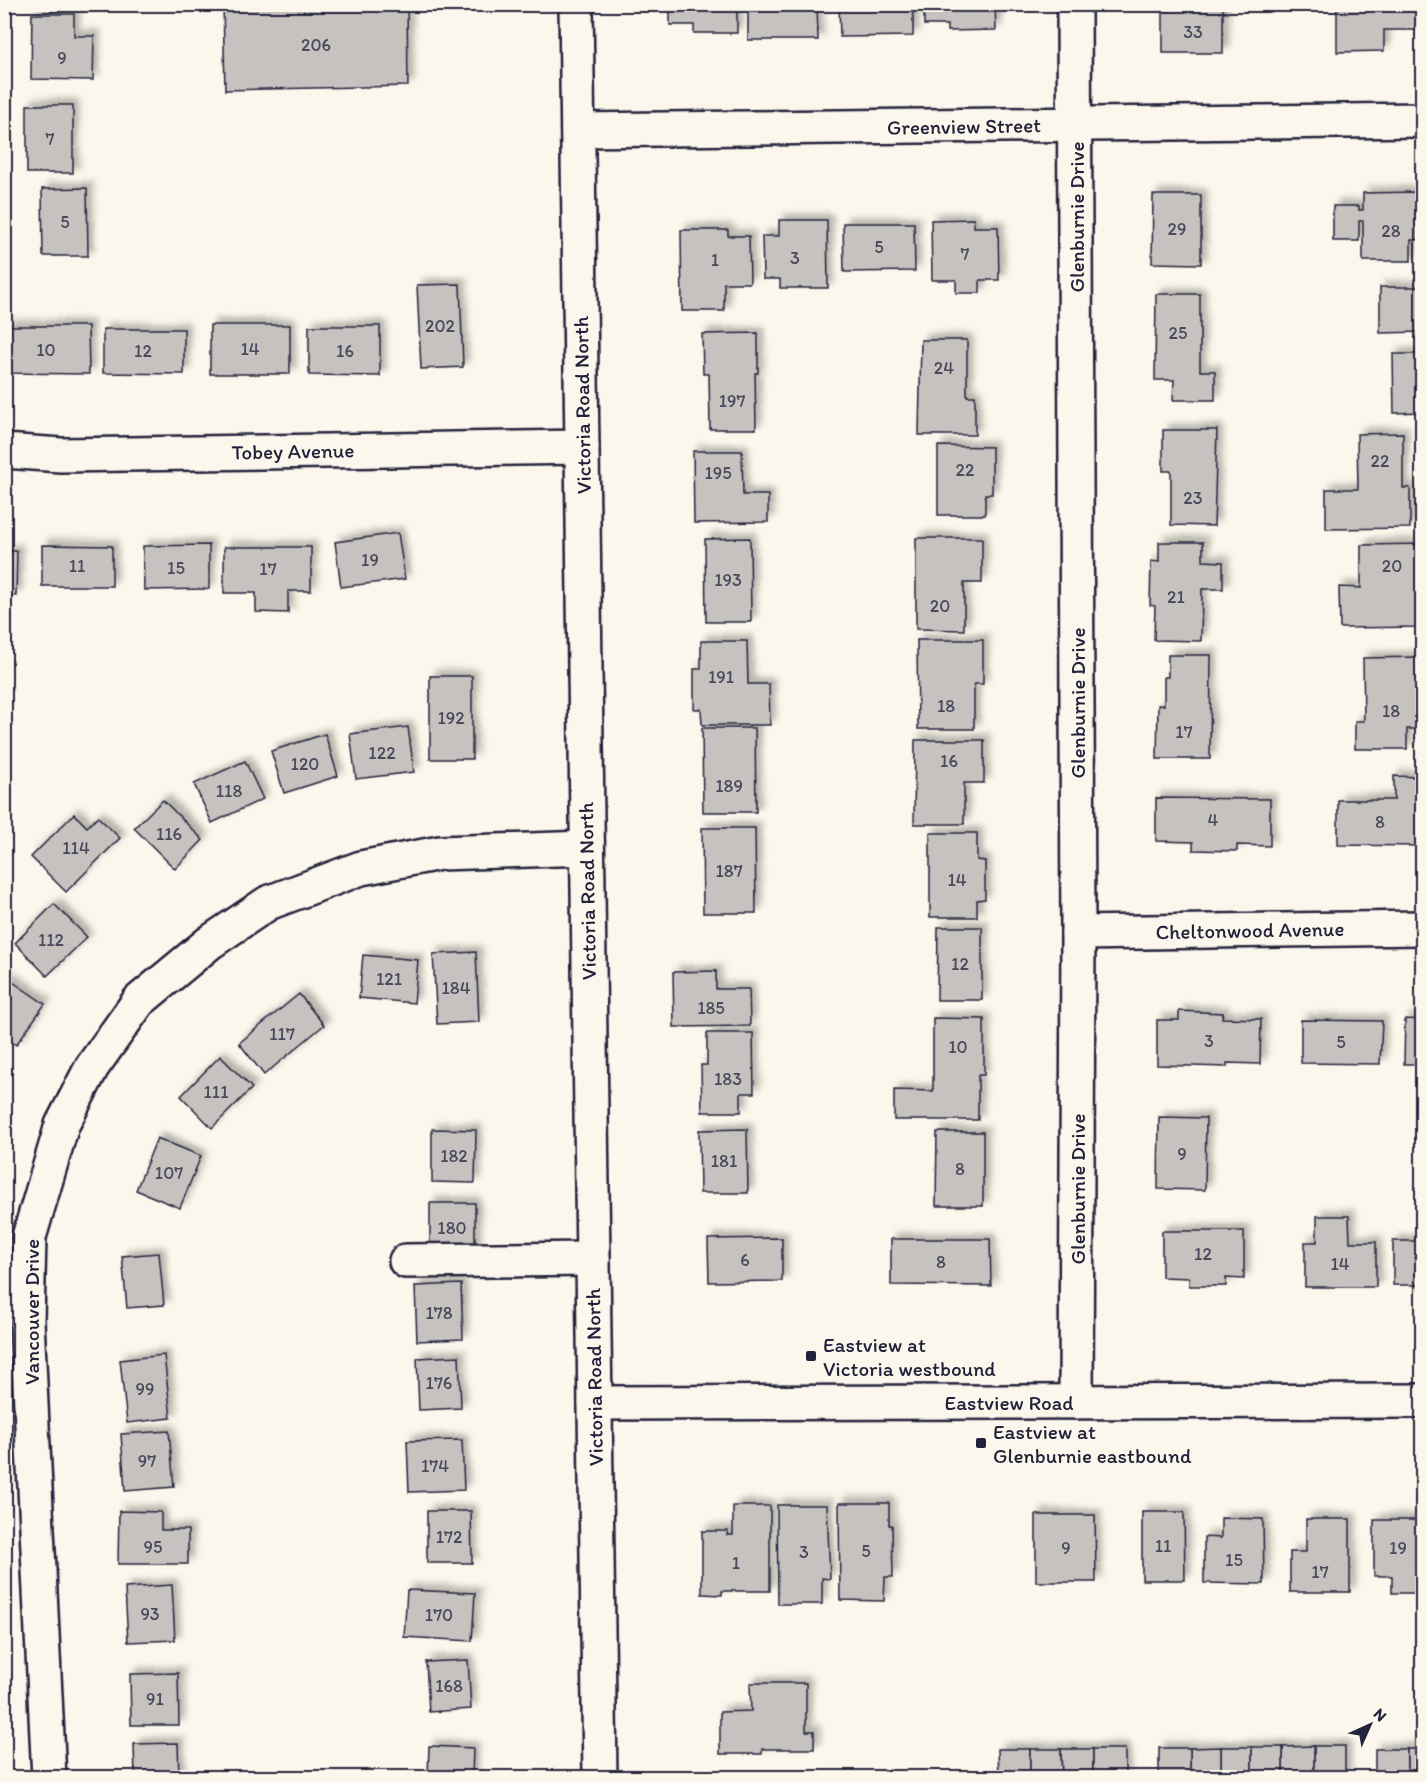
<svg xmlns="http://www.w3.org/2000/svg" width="1427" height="1782" font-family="Itim,sans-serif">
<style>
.building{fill:#c6c2c0;stroke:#22223b;stroke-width:1.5;filter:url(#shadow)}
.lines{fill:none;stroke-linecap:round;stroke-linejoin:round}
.minor-casing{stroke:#22223b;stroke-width:38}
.major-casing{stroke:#22223b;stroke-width:38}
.minor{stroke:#fbf7ec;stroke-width:33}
.major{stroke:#fbf7ec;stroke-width:33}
.poi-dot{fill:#22223b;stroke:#fbf7ec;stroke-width:2}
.labels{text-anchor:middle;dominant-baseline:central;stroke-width:6;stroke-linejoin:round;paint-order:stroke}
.number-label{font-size:18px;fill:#4b4a5c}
.street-label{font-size:21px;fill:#22223b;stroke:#fbf7ec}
.poi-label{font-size:21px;fill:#22223b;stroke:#fbf7ec;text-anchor:start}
</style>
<defs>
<filter id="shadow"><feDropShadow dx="5.5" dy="-5.5" stdDeviation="3" flood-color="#0004"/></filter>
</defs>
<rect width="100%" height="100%" fill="#fbf7ec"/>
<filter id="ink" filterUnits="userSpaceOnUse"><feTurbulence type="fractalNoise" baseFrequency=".0167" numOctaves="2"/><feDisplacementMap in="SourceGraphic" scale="12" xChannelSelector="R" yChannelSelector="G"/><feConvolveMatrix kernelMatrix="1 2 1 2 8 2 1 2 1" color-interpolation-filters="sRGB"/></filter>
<g filter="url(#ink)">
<g class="building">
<path d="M223,4H407L408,86L225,90Z"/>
<path d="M670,4H737V33H694V25H670Z"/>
<path d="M748,4H817L818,40H748Z"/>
<path d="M839,4H913V36L840,37Z"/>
<path d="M924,4H995L996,30L947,31V25H924Z"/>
<path d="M1170,4H1223V53H1163V10L1170,11Z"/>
<path d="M1337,4H1417V30H1384V51L1337,52Z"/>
<path d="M32,14H74V36H94L93,80L31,79Z"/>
<rect x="27" y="105" width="46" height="68"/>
<path d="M87,188L88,256H43L42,189Z"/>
<path d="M1417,192L1418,240H1411V261H1363V221H1359V241H1333V206H1359V210H1363V193Z"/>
<path d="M1153,195H1201V264L1152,263Z"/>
<path d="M974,219V227H998L999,280H980V293H956V280H932L931,220Z"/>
<path d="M779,220H827L828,288H780V279H763L762,236H779Z"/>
<path d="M843,223H914L915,271L844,272Z"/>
<path d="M681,230H728V236H749L750,283H724V311H682Z"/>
<path d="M460,284L463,367L421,369L417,285Z"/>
<path d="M1380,287H1422V332L1380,333Z"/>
<path d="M1156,294H1200V371H1215V400H1173L1174,380H1155Z"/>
<rect x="210" y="325" width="80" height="49"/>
<path d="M4,326H88L89,374L4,373Z"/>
<path d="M309,326H380V376L309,375Z"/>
<path d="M103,329H184V374L103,373Z"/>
<path d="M758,333V373H755L756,429H710L709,374H703L702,334Z"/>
<path d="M921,340H967V396H975V435H919Z"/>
<path d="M1393,354H1422V412L1394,413Z"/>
<path d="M1163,430H1217L1214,526L1171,525V471H1163Z"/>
<path d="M1403,433V488H1410V528L1326,529V489H1358L1357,434Z"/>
<path d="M938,446L992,447V494H985V515H938Z"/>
<path d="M693,451H742L743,495H768V522L694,523Z"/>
<path d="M398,533L405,579L341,587L335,542Z"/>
<path d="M750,538L751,622H706L705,539Z"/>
<path d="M916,538H982V583H964V630L916,629Z"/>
<path d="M1159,542H1203V561L1223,562V589H1202L1201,641L1154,640L1155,606L1150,605L1151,561L1159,562Z"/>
<path d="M1422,544V627L1340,628L1339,587L1361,588V545Z"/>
<path d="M42,545L112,546V586H42Z"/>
<path d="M209,545V589L144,590L143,546Z"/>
<path d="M224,547H311V591H288V613L256,612V593H224Z"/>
<path d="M4,551H17L16,596L4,595Z"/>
<path d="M917,640H983V684H974V729H918Z"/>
<path d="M701,641H747L748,684H769L770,725H702L701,709H694V669H701Z"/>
<path d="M1168,655H1211L1210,759H1157L1158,705H1164V677H1168Z"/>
<path d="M1422,657V701H1418V729H1407V749H1355V721H1364L1363,658Z"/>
<rect x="430" y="676" width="42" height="83"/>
<path d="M408,727L414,772L356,779L350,734Z"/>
<path d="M702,728H755L756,812H703Z"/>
<path d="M325,734L338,776L284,793L271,751Z"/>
<path d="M915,740H984V783H964V824H914Z"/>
<path d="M245,761L263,799L212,823L194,784Z"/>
<path d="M1394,776L1422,777V846L1338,845V800H1394Z"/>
<path d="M1156,798L1270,799V846L1237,845V851L1193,850V842L1156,841Z"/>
<path d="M163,800L203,840L175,869L134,828Z"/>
<path d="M74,814L87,827L98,817L120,838L66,892L31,857Z"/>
<path d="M702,828H755L756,913H703Z"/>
<path d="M930,833H977V860L985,861V899L977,900V917H930Z"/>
<path d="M54,904L87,937L47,976L15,943Z"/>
<path d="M938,927H982V1000H937Z"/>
<path d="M476,952L479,1022L437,1024L433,954Z"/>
<path d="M363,955L418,960L414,1003L359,998Z"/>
<path d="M716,971V989H749L750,1026L674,1027L673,972Z"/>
<path d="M4,976L45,1004L16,1045L4,1037Z"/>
<path d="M299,994L324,1025L264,1075L239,1043Z"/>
<path d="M1179,1011L1223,1013L1222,1018L1261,1019L1260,1064L1227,1063V1067L1157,1065V1020H1179Z"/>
<path d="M933,1018L984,1019V1075H978V1120H894V1090L933,1091Z"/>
<path d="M1405,1019L1422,1020V1064H1404Z"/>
<path d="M1301,1020L1382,1021L1380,1064L1301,1063Z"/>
<path d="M707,1033H753L754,1093H741V1112H702L701,1065H707Z"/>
<path d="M220,1056L252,1088L212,1128L181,1096Z"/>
<path d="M1159,1117L1206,1118L1205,1190L1158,1189Z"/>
<path d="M432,1129L476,1130L475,1183L432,1182Z"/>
<path d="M747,1129L748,1193H700L699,1130Z"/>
<path d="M937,1132H983V1206H936Z"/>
<path d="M157,1138L201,1156L180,1208L136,1190Z"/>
<rect x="430" y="1203" width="45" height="50"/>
<path d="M1317,1216H1349L1350,1242H1376V1287H1305V1242H1317Z"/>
<path d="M1162,1231H1244V1279L1226,1278V1286H1189V1278L1162,1277Z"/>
<path d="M782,1238V1281L709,1282L708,1239Z"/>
<path d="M891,1239H990L991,1286L891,1285Z"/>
<path d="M1393,1241H1422V1290H1419V1285H1393Z"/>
<path d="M159,1253L164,1305L127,1308L122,1256Z"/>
<path d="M461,1284L463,1339L417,1341L415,1286Z"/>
<path d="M164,1355L171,1418L127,1423L120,1360Z"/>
<path d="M459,1356L461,1408L419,1410L417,1358Z"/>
<path d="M169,1431L174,1487L125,1491L121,1434Z"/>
<path d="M462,1440L464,1490L409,1492L407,1441Z"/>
<path d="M839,1503H889V1525H892L893,1577H885L884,1601L840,1600Z"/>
<path d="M777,1505H827L830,1579L822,1578V1604H778Z"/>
<path d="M733,1506H770V1591H722V1595L702,1594V1531H728L727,1535H733Z"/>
<path d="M119,1511L161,1512V1530H188V1564H118Z"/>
<path d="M427,1511H471L472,1563H427Z"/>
<path d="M1142,1512H1184L1185,1580H1142Z"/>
<path d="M1036,1515H1095L1096,1582H1036Z"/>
<path d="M1221,1518L1263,1519L1264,1584L1204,1583V1537L1221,1538Z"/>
<path d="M1306,1519H1350V1592H1290V1552H1306Z"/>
<path d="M1374,1520H1422V1593H1392V1576H1374Z"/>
<path d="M172,1585L175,1640L128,1642L125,1588Z"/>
<path d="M407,1590L475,1593L472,1641L404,1637Z"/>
<path d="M468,1660L471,1709L429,1712L426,1662Z"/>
<path d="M178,1673L179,1725H131L130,1674Z"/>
<path d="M750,1683H806V1731H814V1749H762V1754H720V1712L751,1711Z"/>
<path d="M178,1743L179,1778H135L134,1744Z"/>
<path d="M429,1746L473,1748L472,1778H428Z"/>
<rect x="1314" y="1746" width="31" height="32"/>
<path d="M1314,1746V1778H1283V1747Z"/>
<rect x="1221" y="1747" width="31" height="31"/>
<path d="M1221,1747V1778H1190V1748Z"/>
<rect x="1252" y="1747" width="31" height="31"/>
<rect x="1159" y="1748" width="31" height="30"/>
<path d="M998,1749H1030V1778H999Z"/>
<path d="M1030,1749H1061L1062,1778H1030Z"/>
<path d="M1061,1749H1093V1778H1062Z"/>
<rect x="1093" y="1749" width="32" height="29"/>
<rect x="1375" y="1749" width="32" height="29"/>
<rect x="1407" y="1749" width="15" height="29"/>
</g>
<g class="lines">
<g class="minor-casing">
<g id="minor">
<path d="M1074,4L1078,933L1076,1402"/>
<path d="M578,130L1422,120"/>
<path d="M4,451L61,455L582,447"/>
<path d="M1078,933L1422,928"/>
<path d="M406,1261L593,1259"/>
<path d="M49,1778L27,1321L29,1237L62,1125L92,1067L139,1001L209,943L268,903L361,868L440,853L587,848"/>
</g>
</g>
<g class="major-casing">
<g id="major">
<path d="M576,4L600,1778"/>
<path d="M595,1403L1422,1401"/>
</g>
</g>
<use href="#minor" class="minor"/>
<use href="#major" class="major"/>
</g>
</g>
<g class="poi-dot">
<rect x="805" y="1350" width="12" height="12" rx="3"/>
<rect x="975" y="1437" width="12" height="12" rx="3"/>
</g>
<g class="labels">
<g class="number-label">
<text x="1193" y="32">33</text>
<text x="316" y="45">206</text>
<text x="62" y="58">9</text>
<text x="50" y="139">7</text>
<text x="65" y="222">5</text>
<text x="1177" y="229">29</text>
<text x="1391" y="231">28</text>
<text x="879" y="247">5</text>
<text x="965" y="254">7</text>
<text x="795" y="258">3</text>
<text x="715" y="260">1</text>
<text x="440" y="326">202</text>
<text x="1178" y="333">25</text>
<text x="250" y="349">14</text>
<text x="46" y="350">10</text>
<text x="143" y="351">12</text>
<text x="345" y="351">16</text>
<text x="944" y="368">24</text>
<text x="732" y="401">197</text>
<text x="1380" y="461">22</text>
<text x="965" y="470">22</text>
<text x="718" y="473">195</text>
<text x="1193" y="498">23</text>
<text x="370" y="560">19</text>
<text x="77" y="566">11</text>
<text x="1392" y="566">20</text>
<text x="176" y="568">15</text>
<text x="268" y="569">17</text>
<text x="728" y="580">193</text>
<text x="1176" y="597">21</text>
<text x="940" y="606">20</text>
<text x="721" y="677">191</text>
<text x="946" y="706">18</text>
<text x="1391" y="711">18</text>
<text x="451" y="718">192</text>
<text x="1184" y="732">17</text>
<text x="382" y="753">122</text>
<text x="949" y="761">16</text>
<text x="305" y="764">120</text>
<text x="729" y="786">189</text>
<text x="229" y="791">118</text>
<text x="1213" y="820">4</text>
<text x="1380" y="822">8</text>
<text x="169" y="834">116</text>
<text x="76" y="848">114</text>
<text x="729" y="871">187</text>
<text x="957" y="880">14</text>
<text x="51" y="940">112</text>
<text x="960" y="964">12</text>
<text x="389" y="979">121</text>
<text x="456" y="988">184</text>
<text x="711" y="1008">185</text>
<text x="282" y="1034">117</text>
<text x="1209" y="1041">3</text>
<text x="1341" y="1042">5</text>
<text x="958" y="1047">10</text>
<text x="728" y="1079">183</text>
<text x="216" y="1092">111</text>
<text x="1182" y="1154">9</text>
<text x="454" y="1156">182</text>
<text x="724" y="1161">181</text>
<text x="960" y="1169">8</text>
<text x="169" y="1173">107</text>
<text x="452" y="1228">180</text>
<text x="1203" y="1254">12</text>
<text x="745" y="1260">6</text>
<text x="941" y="1262">8</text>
<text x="1340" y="1264">14</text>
<text x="439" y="1313">178</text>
<text x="439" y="1383">176</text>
<text x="145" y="1389">99</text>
<text x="147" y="1461">97</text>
<text x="435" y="1466">174</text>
<text x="449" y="1537">172</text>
<text x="1163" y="1546">11</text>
<text x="153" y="1547">95</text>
<text x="1066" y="1548">9</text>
<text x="1398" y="1548">19</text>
<text x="866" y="1551">5</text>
<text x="804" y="1552">3</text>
<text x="1234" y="1560">15</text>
<text x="736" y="1563">1</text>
<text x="1320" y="1572">17</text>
<text x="150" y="1614">93</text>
<text x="439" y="1615">170</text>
<text x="449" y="1686">168</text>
<text x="155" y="1699">91</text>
</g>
<g class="street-label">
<text transform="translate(964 126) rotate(-1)">Greenview Street</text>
<text transform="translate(1076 217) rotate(-90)">Glenburnie Drive</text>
<text transform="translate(582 405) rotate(-91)">Victoria Road North</text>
<text transform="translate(293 451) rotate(-1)">Tobey Avenue</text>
<text transform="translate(1077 703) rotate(-90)">Glenburnie Drive</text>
<text transform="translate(587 891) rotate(-91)">Victoria Road North</text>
<text transform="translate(1250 930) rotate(-1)">Cheltonwood Avenue</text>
<text transform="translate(1077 1189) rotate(-90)">Glenburnie Drive</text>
<text transform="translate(31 1312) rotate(-90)">Vancouver Drive</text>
<text transform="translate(594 1377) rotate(-91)">Victoria Road North</text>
<text x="1009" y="1402">Eastview Road</text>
</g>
<g class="poi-label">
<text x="823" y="1344">Eastview at<tspan x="823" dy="24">Victoria westbound</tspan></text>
<text x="993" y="1431">Eastview at<tspan x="993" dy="24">Glenburnie eastbound</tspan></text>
</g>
</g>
<rect width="1427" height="1782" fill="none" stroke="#fbf7ec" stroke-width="24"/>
<rect x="12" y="12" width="1403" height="1758" fill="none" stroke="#22223b" stroke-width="2" filter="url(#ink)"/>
<g transform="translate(1370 1725) rotate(45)" stroke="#fbf7ec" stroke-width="4.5" paint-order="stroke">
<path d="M0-4.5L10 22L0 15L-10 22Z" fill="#22223b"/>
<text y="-9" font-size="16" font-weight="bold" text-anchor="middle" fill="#22223b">N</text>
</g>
</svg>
